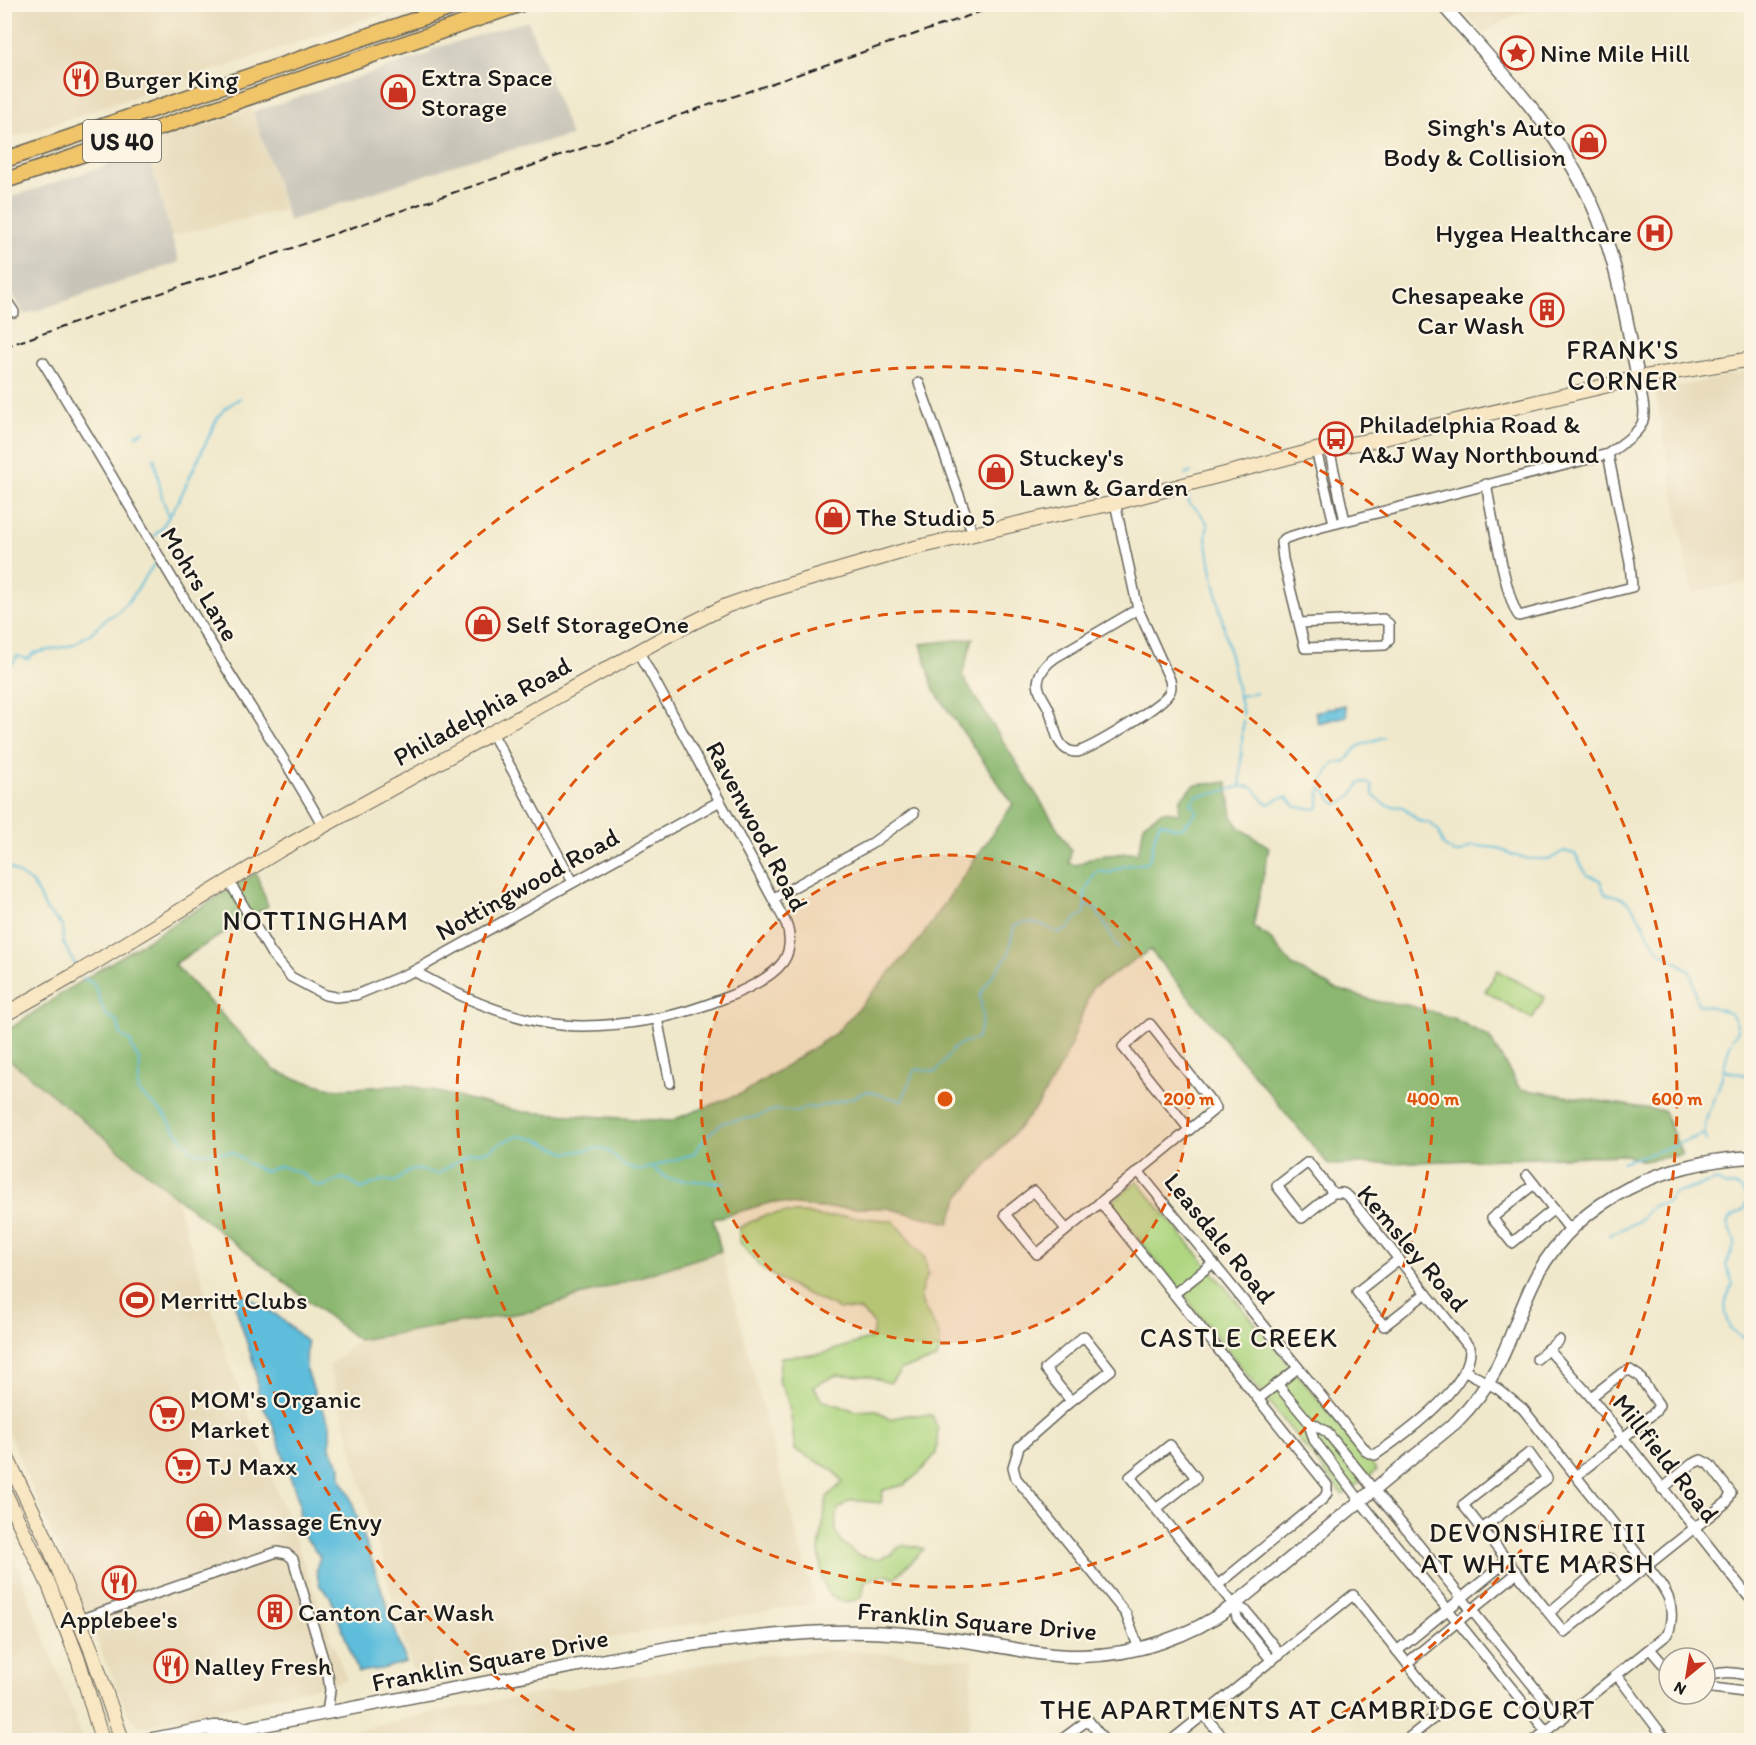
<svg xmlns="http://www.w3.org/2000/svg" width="1756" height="1745" font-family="Itim,sans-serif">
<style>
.built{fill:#e7daba}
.industrial{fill:#c8c4b8}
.green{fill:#afd681;stroke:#66794e;stroke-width:1.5}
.forest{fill:#8bb76f;stroke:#546a46;stroke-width:1.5}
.water{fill:#5dbddb;stroke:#3c6c7c;stroke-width:1.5}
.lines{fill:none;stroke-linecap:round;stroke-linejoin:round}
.stream{stroke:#5dbddb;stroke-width:2}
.minor-casing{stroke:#666359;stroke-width:12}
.tertiary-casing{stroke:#666359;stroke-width:15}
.secondary-casing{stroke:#666359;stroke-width:16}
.trunk-casing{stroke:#666359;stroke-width:18}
.minor{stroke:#fff;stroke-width:9}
.tertiary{stroke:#fff;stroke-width:12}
.secondary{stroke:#f9e7c3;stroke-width:14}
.trunk{stroke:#f0c469;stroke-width:15}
.rail{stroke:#1c1c1c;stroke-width:2;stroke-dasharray:9 4.5;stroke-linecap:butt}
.ring{fill:none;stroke:#de560d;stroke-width:3;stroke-dasharray:10 8}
.labels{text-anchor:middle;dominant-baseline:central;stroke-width:4.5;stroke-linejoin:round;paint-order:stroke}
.shield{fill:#fcf5e5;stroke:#5f5d58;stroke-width:1.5}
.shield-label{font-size:24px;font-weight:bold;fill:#1c1c1c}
.poi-label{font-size:26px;fill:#1c1c1c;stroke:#fcf5e5;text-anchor:start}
.street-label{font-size:26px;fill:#1c1c1c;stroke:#fcf5e5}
.neighbourhood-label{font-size:27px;letter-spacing:1.5px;fill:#1c1c1c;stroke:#fcf5e5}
.centre{fill:#de560d;stroke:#fcf5e5;stroke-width:3}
.ring-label{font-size:18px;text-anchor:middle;font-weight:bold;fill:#de560d;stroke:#fcf5e5;stroke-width:4.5;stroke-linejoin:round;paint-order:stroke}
</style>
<rect width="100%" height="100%" fill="#fcf5e5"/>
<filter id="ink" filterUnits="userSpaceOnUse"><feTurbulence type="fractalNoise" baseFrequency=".0167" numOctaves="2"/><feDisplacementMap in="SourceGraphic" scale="12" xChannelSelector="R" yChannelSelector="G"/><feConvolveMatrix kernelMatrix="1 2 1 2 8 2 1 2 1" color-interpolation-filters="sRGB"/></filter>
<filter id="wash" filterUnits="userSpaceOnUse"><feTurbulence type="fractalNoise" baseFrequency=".008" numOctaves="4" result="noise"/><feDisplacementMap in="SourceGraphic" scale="24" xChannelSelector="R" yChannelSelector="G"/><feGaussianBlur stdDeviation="1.35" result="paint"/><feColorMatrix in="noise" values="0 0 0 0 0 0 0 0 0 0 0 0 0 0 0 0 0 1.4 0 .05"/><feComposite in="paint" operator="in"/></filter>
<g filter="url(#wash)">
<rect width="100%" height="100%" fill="#f0e8cb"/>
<g class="built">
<path d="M5,4H410V5L5,140Z"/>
<path d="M1460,5H1551L1516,14L1483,34Z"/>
<path d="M252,109L284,210L171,236L145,145Z"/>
<path d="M1751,371V581L1692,593L1655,391Z"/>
<path d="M4,1056L175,1196L227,1356L347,1680L141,1727L127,1712L5,1424Z"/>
<path d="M721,1251L815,1603L628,1635L452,1669L412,1670L329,1366L358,1340L532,1311Z"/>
<path d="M5,1534L74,1714L83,1740H5Z"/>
<path d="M847,1650L973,1660L968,1740H311L442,1711L748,1656Z"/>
</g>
<g class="industrial">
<path d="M528,21L571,136L475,158L289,221L253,112L428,54L432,49Z"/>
<path d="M147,152L179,262L24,315L5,282V199Z"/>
</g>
<g class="green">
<path d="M1498,970L1545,997L1532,1019L1485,991Z"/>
<path d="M1137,1181L1377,1470L1343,1495L1110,1203Z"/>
<path d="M784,1213H806L820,1217L846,1216L893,1221L925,1258L928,1275C908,1307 935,1312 940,1340C942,1346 938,1353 937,1359L902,1369L890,1383L869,1376L836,1375L814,1386L821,1400L856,1411L876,1410L889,1419L907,1415H932L938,1430L936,1454L919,1473L904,1485L883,1490L881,1503L851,1500L838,1509L835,1531L843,1543L857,1555L877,1559L893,1554C901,1540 912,1546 924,1549L895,1578L887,1574L865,1581L862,1596L856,1600L843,1602L830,1596L822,1579L819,1550L827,1497L843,1482L833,1470L795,1450C791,1425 793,1402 778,1381L781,1357L821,1354L872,1338L874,1324L860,1310L839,1309L794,1288L764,1270L739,1241V1228L762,1216Z"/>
</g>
<path class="forest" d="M973,638L962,676L1071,850L1069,863L1076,865L1097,856L1138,852L1141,842L1144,823L1163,811L1179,813L1180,799L1195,785L1227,782L1232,816L1240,828L1269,847L1253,927L1269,937L1292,965L1333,988L1379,1002L1407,1005L1453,1018L1489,1037L1520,1089L1664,1111L1682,1155L1643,1161L1625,1155L1329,1165L1150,950L1092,988L1067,1054L1039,1104L960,1196L949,1223L887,1208H820L773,1202L713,1219L721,1251L532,1311L358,1340L175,1196L5,1056L4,1033L73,986L256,873L268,906L174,964L274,1070L293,1078L335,1089L407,1085L523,1112L670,1121L745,1092L836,1033L921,938L1013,804L934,690L921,644Z"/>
<g class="water">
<path d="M1345,705L1347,716L1318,723L1315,712Z"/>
<path d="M243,1294L278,1316L307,1342L306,1368L316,1397L330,1424V1449L341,1467V1479L349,1493L406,1662L382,1669L358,1672L330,1596L320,1586L316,1569L320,1557L300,1530L299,1502L271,1420L259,1400L256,1371L234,1302Z"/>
</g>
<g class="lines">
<g class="stream">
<path d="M136,435L144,431"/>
<path d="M154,457L162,497L169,517"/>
<path d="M1185,475L1191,472"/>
<path d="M1188,497L1190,505L1198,510L1208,524L1206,536L1211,568L1243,715"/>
<path d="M154,536L161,529L179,500L217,419L224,409L240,398"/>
<path d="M4,670L14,662L17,656L28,659L34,653L73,645L91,633L106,619L119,611L131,598L155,563"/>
<path d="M1239,696L1256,693"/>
<path d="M1240,787L1243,720"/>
<path d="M1321,790L1326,791L1332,801L1338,804L1351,796L1360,783L1364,782L1372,785L1373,795C1386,807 1387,806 1403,807L1419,821L1430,823L1439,831L1443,845L1455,853H1460L1472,846H1477L1498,848L1513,855L1530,859H1550L1564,851L1575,854L1587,875L1600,880L1605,894C1640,895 1640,930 1660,951C1668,959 1683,963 1690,972C1696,981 1693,995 1698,1004C1715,1009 1735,1007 1738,1030L1732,1039"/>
<path d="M1220,792C1229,790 1246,782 1254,789C1260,794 1261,800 1268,804L1280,798L1287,797L1296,807L1316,809L1319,806C1319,788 1323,777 1334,763L1346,761C1359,741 1362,746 1383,737"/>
<path d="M4,864L32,883L47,911L62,925L63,942L76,966"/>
<path d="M1084,903L1095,908L1119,949"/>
<path d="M83,978L94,984L105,1014L117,1021L121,1035L131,1042C131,1051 137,1054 139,1061C142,1072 136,1082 139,1092L166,1116L174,1129L194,1153L232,1152L249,1164L263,1171H267L280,1166L301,1173L317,1186H324L343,1178L354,1183L361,1189L383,1180L395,1182C417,1163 412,1170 438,1174L470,1153L489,1151L502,1142L517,1136L536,1139L566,1153L601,1148L609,1152L626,1167L642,1170L693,1154L709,1134L724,1122L756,1117L774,1110L797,1112L806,1107L814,1108L852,1098L867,1091L902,1101L914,1071L919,1069L936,1072L954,1048L964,1042L975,1040L978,1036L983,1018L980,996L985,986L1008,955L1014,926C1029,918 1045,925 1058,933L1069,929L1076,918L1085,913V892L1095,873L1099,871L1109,873L1124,866L1147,863C1156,851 1151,834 1161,822L1175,828L1183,827L1196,813V810L1191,804L1195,796L1217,793"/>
<path d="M1725,1070L1752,1077"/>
<path d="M1706,1141C1701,1118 1715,1101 1721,1080C1725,1067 1726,1055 1731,1042"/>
<path d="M1622,1162L1659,1151L1704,1134"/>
<path d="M653,1168L668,1179L724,1183"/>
<path d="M1609,1235L1637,1222L1654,1205L1666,1203L1674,1194L1717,1180C1722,1187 1732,1186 1739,1187L1747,1195L1749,1200L1742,1211L1729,1219L1727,1225C1741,1249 1734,1241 1726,1265L1733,1284C1723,1302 1724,1309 1730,1329L1743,1338L1752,1348"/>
</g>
</g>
</g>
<g filter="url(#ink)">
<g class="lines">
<g class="minor-casing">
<g id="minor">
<path d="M4,297L14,312"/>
<path d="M43,362C101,455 154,550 211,643C248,705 288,763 323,826"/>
<path d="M919,383L973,534"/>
<path d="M1329,448L1345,521"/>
<path d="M1316,450L1334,523"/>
<path d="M1486,484C1491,509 1506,602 1519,616L1632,587L1630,563L1608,454"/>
<path d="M1115,503L1138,609"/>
<path d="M1138,609L1170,680C1171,685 1172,689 1169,693C1164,704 1088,752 1076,752C1056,752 1055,726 1050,712C1047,702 1038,694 1038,683C1039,671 1047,663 1056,657Z"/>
<path d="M1299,623L1383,619L1389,624V640L1385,645L1305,648L1283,559L1281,542L1286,538L1318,528L1608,454C1648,425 1649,426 1638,378"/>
<path d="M492,733L573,882"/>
<path d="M229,881L271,953L291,977L325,995L336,997L356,995L414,971L720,801"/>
<path d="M774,898L871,844L914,813"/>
<path d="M414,971C454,994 500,1015 546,1023C581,1029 620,1025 655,1019C687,1013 764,989 783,962C791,950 791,937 786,923L639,652"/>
<path d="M657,1018L670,1083"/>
<path d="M1138,1171L1367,1452L1375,1455C1404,1435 1472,1386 1470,1348L1349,1197L1343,1193H1333L1308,1162L1277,1186L1302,1218L1333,1193"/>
<path d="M1527,1175L1571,1231"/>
<path d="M1534,1184L1492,1218L1512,1243L1554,1209"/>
<path d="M1100,1202L1327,1485V1493L1324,1498L1218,1585"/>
<path d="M1066,1229L1034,1191L1005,1214L1037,1254L1216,1108L1150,1024L1123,1047L1189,1129"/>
<path d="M1399,1259L1357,1292L1384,1326L1426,1293"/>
<path d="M1174,1294L1213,1263"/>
<path d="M1548,1349L1591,1397L1748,1596"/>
<path d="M1537,1359L1559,1340"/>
<path d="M1464,1370L1498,1389L1523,1409L1647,1566C1665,1589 1678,1603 1668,1634L1535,1740"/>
<path d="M1277,1384L1308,1421L1327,1432L1561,1720"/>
<path d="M1258,1399L1298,1368"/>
<path d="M1071,1401L1045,1369L1084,1336L1111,1370L1071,1401L1019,1447L1013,1467L1016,1478L1126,1614L1139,1649"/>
<path d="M1308,1421L1314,1440L1361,1502L1546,1731"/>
<path d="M1576,1476L1655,1412L1659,1405L1639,1376L1630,1370L1622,1373L1591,1397"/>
<path d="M1156,1509L1196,1478L1170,1445L1130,1477L1234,1605L1246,1611L1280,1654"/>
<path d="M1482,1529L1547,1478L1529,1453L1463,1505C1497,1547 1530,1590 1564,1632L1727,1502L1731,1493L1710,1465L1701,1460L1692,1464L1662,1489"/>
<path d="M1234,1605L1237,1618L1272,1661"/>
<path d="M1549,1613L1611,1559L1627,1580"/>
<path d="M79,1620L277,1552L287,1554L293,1559L328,1675L330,1690L327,1714"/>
<path d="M1650,1649L1669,1671"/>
<path d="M1397,1651L1507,1561"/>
<path d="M1407,1663L1517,1573"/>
<path d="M1617,1675L1666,1740"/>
<path d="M1705,1679C1720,1669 1735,1673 1752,1676"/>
<path d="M1705,1687L1752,1693"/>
<path d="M1204,1715L1225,1740"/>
<path d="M1061,1740L1088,1720L1104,1740"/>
<path d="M1172,1740L1353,1595L1444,1710L1406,1740"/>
</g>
</g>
<g class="tertiary-casing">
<g id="tertiary">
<path d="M1442,4C1504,75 1571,141 1603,231C1620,278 1628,329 1638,378"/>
<path d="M148,1740L214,1727H240"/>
<path d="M210,1740L253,1727L673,1647C737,1639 803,1630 868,1632C907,1633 947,1638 986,1644C1017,1649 1049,1657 1081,1656C1136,1655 1190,1637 1234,1605L1456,1422C1472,1406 1486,1388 1497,1367C1512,1338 1521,1305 1537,1275C1581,1196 1665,1162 1752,1157"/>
</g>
</g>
<g class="secondary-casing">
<g id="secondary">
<path d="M4,1015L74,975L280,850L672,633L726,606L768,591L914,548L1042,518L1115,503L1316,450L1380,439L1638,378L1752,359"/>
<path d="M4,1452L45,1536L92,1652L122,1740"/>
<path d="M4,1491L49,1585L79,1662L102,1740"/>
</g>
</g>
<g class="trunk-casing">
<g id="trunk">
<path d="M4,160L462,4"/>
<path d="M4,181L520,4"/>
</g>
</g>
<use href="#minor" class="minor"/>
<use href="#tertiary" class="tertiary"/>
<use href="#secondary" class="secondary"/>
<use href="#trunk" class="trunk"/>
<path class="rail" d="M4,347L1003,4"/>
</g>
</g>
<circle cx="945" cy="1099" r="244" fill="#de560d" fill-opacity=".12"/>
<g class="ring">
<circle cx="945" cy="1099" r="244"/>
<circle cx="945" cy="1099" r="488"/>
<path d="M590 1739A732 732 0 1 1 1300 1739"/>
</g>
<defs>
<g id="sight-ring" transform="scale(1.725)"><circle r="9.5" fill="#fcf5e5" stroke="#c8321e" stroke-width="1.5"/><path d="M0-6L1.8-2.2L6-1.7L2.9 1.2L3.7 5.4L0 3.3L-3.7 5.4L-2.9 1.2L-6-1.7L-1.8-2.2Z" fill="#c8321e"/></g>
<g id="restaurant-ring" transform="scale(1.725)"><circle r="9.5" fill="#fcf5e5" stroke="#c8321e" stroke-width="1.5"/><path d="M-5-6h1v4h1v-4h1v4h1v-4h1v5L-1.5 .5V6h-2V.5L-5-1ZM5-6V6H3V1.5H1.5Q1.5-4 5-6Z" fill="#c8321e"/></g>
<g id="shop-ring" transform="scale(1.725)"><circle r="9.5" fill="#fcf5e5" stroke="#c8321e" stroke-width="1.5"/><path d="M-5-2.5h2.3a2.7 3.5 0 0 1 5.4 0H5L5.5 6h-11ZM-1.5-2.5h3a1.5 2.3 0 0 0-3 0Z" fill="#c8321e"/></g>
<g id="hospital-ring" transform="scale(1.725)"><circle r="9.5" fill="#fcf5e5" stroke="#c8321e" stroke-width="1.5"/><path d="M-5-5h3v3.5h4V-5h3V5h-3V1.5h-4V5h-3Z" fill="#c8321e"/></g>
<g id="building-ring" transform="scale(1.725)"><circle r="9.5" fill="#fcf5e5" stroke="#c8321e" stroke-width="1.5"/><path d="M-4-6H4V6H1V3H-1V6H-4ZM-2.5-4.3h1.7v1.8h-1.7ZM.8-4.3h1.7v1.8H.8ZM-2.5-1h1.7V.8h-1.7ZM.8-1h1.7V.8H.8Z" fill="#c8321e"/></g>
<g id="bus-ring" transform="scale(1.725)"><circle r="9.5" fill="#fcf5e5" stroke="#c8321e" stroke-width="1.5"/><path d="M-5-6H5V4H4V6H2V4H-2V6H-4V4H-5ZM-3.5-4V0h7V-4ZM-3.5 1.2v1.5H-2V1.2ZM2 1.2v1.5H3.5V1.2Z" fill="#c8321e"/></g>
<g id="stadium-ring" transform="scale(1.725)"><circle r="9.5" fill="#fcf5e5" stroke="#c8321e" stroke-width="1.5"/><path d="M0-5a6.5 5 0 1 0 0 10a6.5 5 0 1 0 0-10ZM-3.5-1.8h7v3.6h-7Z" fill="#c8321e"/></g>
<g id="supermarket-ring" transform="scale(1.725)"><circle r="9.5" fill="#fcf5e5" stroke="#c8321e" stroke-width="1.5"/><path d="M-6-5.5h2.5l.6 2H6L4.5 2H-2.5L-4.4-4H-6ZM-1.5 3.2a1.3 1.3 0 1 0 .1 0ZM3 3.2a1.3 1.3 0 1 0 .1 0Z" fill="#c8321e"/></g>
</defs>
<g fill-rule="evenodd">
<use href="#sight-ring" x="1517" y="53"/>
<use href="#restaurant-ring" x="81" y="79"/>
<use href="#shop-ring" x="398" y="92"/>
<use href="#shop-ring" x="1589" y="142"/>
<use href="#hospital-ring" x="1655" y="233"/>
<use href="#building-ring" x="1547" y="310"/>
<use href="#bus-ring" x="1336" y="439"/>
<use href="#shop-ring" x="996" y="472"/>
<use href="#shop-ring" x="833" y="517"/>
<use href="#shop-ring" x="483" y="624"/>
<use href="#stadium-ring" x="137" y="1300"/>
<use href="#supermarket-ring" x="167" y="1414"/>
<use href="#supermarket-ring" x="183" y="1466"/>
<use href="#shop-ring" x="204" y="1521"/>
<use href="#restaurant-ring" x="119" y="1583"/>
<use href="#building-ring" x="275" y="1612"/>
<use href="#restaurant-ring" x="171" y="1666"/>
</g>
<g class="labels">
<rect class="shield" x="83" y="120" width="78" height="42" rx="4.5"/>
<g class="shield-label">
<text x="122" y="141">US 40</text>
</g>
<g class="poi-label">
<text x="1540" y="53">Nine Mile Hill</text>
<text x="421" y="77">Extra Space<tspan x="421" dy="30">Storage</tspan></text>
<text x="104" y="79">Burger King</text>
<text x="1566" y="127" text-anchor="end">Singh's Auto<tspan x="1566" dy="30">Body &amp; Collision</tspan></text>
<text x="1632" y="233" text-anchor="end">Hygea Healthcare</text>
<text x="1524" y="295" text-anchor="end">Chesapeake<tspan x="1524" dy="30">Car Wash</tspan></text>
<text x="1359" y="424">Philadelphia Road &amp;<tspan x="1359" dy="30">A&amp;J Way Northbound</tspan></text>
<text x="1019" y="457">Stuckey's<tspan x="1019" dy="30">Lawn &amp; Garden</tspan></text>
<text x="856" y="517">The Studio 5</text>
<text x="506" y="624">Self StorageOne</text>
<text x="160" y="1300">Merritt Clubs</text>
<text x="190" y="1399">MOM's Organic<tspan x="190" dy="30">Market</tspan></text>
<text x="206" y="1466">TJ Maxx</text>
<text x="227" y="1521">Massage Envy</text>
<text x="298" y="1612">Canton Car Wash</text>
<text x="119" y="1619" text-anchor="middle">Applebee's</text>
<text x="194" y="1666">Nalley Fresh</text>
</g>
<g class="street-label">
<text transform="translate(200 584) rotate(59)">Mohrs Lane</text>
<text transform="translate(482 711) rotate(-29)">Philadelphia Road</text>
<text transform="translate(757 826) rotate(62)">Ravenwood Road</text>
<text transform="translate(527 884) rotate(-29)">Nottingwood Road</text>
<text transform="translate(1220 1238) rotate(51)">Leasdale Road</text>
<text transform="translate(1413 1248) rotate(50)">Kemsley Road</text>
<text transform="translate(1666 1458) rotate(52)">Millfield Road</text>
<text transform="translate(977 1621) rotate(5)">Franklin Square Drive</text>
<text transform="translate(490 1660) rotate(-11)">Franklin Square Drive</text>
</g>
<g class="neighbourhood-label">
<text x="1623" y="349">FRANK'S<tspan x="1623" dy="31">CORNER</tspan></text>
<text x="316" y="920">NOTTINGHAM</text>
<text x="1239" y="1337">CASTLE CREEK</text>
<text x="1538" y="1532">DEVONSHIRE III<tspan x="1538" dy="31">AT WHITE MARSH</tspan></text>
<text x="1318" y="1709">THE APARTMENTS AT CAMBRIDGE COURT</text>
</g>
</g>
<circle cx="945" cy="1099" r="9" class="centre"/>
<g class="ring-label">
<text x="1189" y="1105">200 m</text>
<text x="1433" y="1105">400 m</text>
<text x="1677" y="1105">600 m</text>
</g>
<rect width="1756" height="1745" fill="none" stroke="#fcf5e5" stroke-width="24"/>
<g transform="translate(1687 1676) rotate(210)"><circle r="28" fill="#fcf5e5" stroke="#a29e95" stroke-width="1.5"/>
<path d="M0-4.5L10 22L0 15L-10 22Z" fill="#c8321e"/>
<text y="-9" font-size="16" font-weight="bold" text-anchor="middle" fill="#1c1c1c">N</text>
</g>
</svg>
